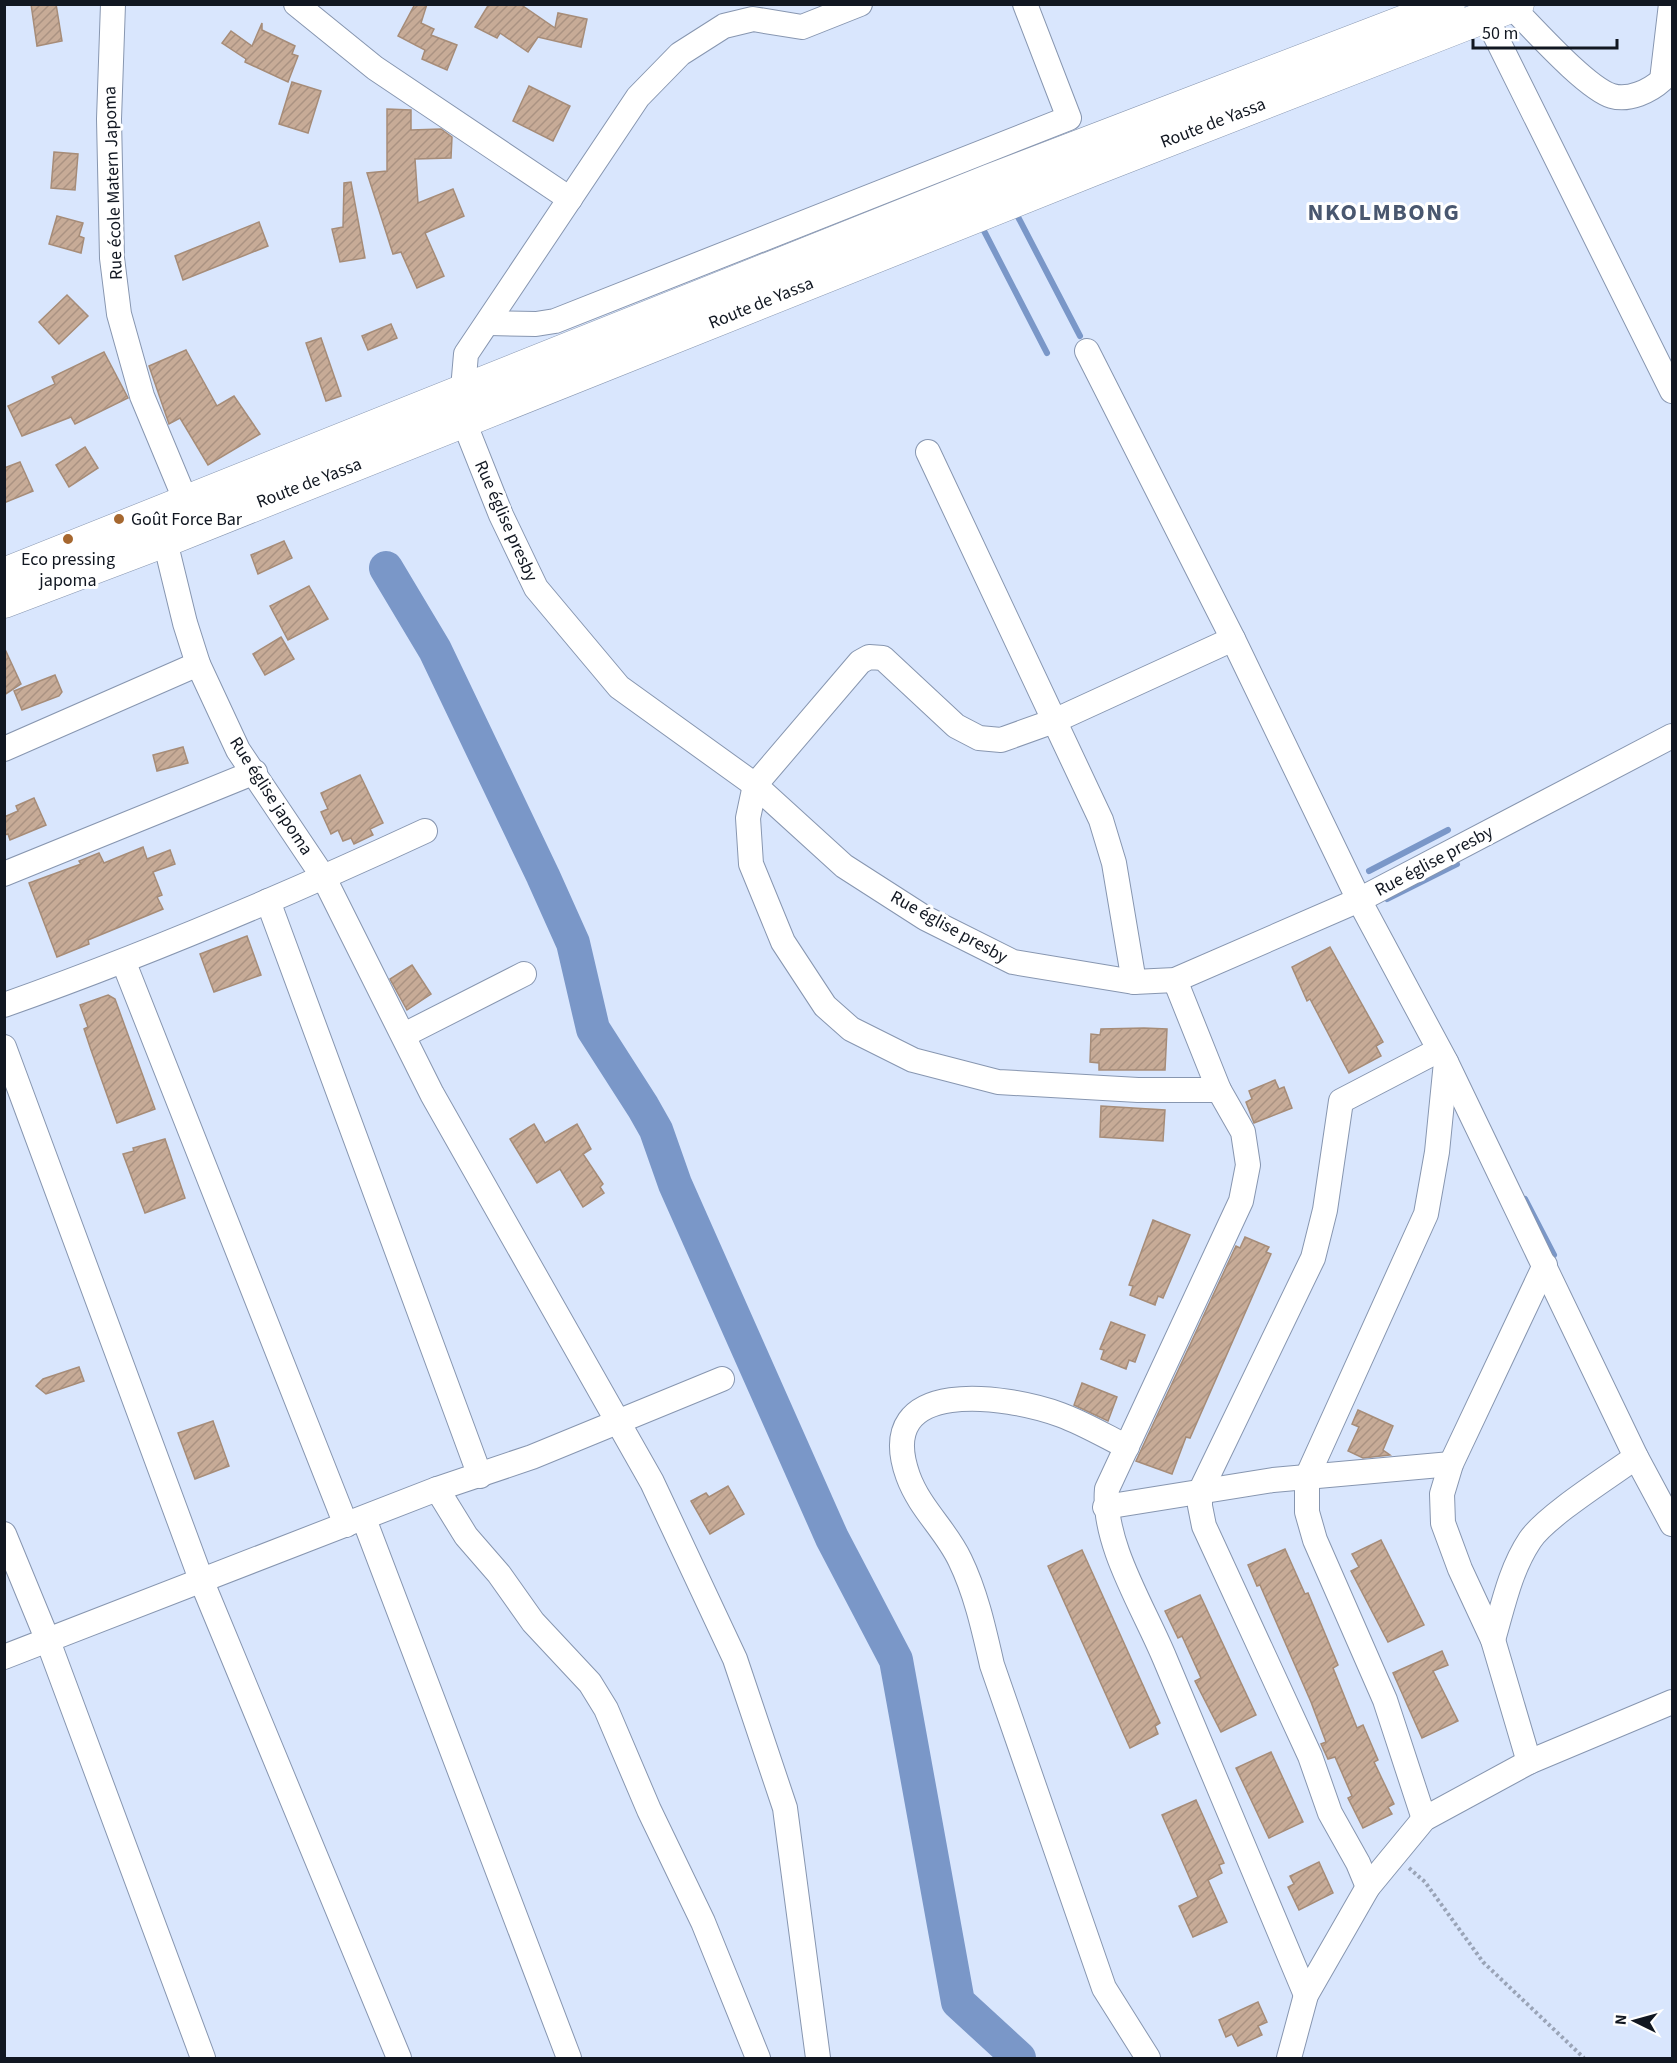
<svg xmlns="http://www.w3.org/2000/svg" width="1677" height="2063" font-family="'Source Sans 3',sans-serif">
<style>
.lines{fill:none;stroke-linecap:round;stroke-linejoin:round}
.stream{stroke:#7a97c8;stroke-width:6}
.river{stroke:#7a97c8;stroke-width:34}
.building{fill:url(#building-hatch);stroke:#a68c78;stroke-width:1.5}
.minor-casing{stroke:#8796b0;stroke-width:26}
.major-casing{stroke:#8796b0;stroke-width:33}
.path{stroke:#9aa4b7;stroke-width:4;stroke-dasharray:3 3;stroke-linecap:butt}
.minor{stroke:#fff;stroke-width:24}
.major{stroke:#fff;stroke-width:32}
.poi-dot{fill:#a6672f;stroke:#fff;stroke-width:2}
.labels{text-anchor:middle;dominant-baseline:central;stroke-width:6;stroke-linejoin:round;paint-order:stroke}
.street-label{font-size:18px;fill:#111721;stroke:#fff}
.poi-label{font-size:18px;fill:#111721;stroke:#fff;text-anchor:start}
.district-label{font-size:24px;font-weight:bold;letter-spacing:1.5px;fill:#49576f;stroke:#fff}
</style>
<defs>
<pattern id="building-hatch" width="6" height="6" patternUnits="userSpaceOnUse" patternTransform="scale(1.5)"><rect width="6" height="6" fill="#c7ab97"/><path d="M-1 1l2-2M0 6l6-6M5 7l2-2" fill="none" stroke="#aa9282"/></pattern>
</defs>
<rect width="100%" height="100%" fill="#d9e6fd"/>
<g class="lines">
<g class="stream">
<path d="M1017,215L1080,336"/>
<path d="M982,227L1047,353"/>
<path d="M1369,871L1448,830"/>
<path d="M1387,899L1457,864"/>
<path d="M1525,1199L1554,1255"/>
</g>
<path class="river" d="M386,568L435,650L543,876L573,943L593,1029L643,1107L656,1130L675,1184L832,1538L896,1660L958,2002L1019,2058"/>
</g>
<g class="building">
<path d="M31,4H56L62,41L37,46Z"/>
<path d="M415,4H427L421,23L434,29L431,35L457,45L447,70L422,59L425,50L398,36Z"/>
<path d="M489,4H520L555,28L558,13L587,19L581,47L538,37L528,52L500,33L497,38L475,27Z"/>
<path d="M262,23V30L295,46L292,54L298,56L288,82L245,62L246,59L222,43L231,31L252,46Z"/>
<path d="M292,82L321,91L308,133L279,124Z"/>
<path d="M529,86L570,106L553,141L513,121Z"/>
<path d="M387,109L411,110V130L441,129L452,137L451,158L415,159L418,203L453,189L464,216L425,233L444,276L417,288L401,252L393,254L367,173L387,171Z"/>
<path d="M54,152L78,154L75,190L51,188Z"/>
<path d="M351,182L365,258L340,262L332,229L343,227L344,183Z"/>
<path d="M57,216L83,223L79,236L84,238L81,253L49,244Z"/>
<path d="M259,222L268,246L183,280L175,256Z"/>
<path d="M67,295L88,316L59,344L39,322Z"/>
<path d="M391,324L397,338L368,350L362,336Z"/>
<path d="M321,338L341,396L326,401L306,343Z"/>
<path d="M186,350L217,406L234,396L260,434L208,465L180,418L169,424L149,366Z"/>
<path d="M104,352L128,398L75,424L71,417L22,436L8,406L55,384L52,377Z"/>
<path d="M85,447L98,468L69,487L56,465Z"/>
<path d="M20,462L33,491L4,503V468Z"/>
<path d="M284,541L292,558L258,574L251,555Z"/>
<path d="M309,586L328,619L288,640L270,606Z"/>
<path d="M281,637L294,659L265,675L253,654Z"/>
<path d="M4,647L21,684L4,695Z"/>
<path d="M55,675L62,692L59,696L22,710L14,691Z"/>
<path d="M183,747L188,763L157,771L153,755Z"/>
<path d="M360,775L383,823L370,829L373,835L354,844L351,838L343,841L338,830L331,834L321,812L328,809L321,793Z"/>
<path d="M34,798L46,825L10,840L8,834L4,835V817L18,811L16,806Z"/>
<path d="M143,847L147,859L170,850L175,864L153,872L162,895L157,897L163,909L88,940L89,944L57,957L29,883L81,864L79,861L99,853L104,863Z"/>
<path d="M247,936L261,975L214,992L200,954Z"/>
<path d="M1330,947L1383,1042L1376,1046L1381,1056L1349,1073L1310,999L1307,1001L1292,967Z"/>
<path d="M412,965L431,994L407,1010L390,979Z"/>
<path d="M108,995L115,999L155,1109L117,1123L91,1050L84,1029L88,1027L80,1005Z"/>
<path d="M1144,1028L1167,1029L1165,1070H1099V1063L1090,1062L1091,1034L1100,1035L1101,1029Z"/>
<path d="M1275,1080L1279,1089L1284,1087L1292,1108L1254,1123L1246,1102L1252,1099L1249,1091Z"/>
<path d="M1101,1106L1165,1110L1163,1141L1100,1137Z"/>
<path d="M534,1124L545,1143L577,1124L591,1149L583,1154L603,1184L600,1187L604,1193L583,1207L560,1169L537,1183L510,1139Z"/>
<path d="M165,1139L185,1198L145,1213L123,1154L134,1151L133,1148Z"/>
<path d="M1153,1220L1190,1235L1163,1298L1158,1296L1155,1305L1130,1295L1133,1286L1129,1285Z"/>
<path d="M1245,1237L1269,1247L1266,1252L1271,1254L1190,1438L1186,1437L1172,1474L1136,1461L1236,1246L1240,1248Z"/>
<path d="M1111,1322L1145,1335L1135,1362L1129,1360L1126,1369L1101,1359L1104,1350L1100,1349Z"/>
<path d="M79,1367L84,1381L46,1394L36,1386L43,1379Z"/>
<path d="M1082,1383L1117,1397L1108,1421L1074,1405Z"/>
<path d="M1358,1410L1393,1426L1383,1450L1390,1455L1363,1458L1348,1451L1359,1427L1352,1424Z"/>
<path d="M213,1421L229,1466L195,1479L178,1433Z"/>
<path d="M728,1486L744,1514L710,1534L691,1501L706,1493L709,1497Z"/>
<path d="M1381,1540L1424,1625L1388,1642L1351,1571L1359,1567L1352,1554Z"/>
<path d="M1285,1549L1305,1594L1308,1593L1338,1665L1333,1668L1357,1728L1363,1725L1378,1760L1374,1762L1394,1804L1388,1807L1392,1814L1363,1828L1348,1798L1352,1796L1335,1757L1328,1759L1321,1744L1326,1742L1311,1702L1260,1585L1257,1586L1248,1565Z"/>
<path d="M1082,1550L1160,1723L1155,1726L1158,1734L1130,1748L1048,1566Z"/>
<path d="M1200,1595L1256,1715L1221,1732L1195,1681L1201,1678L1182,1636L1178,1638L1165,1611Z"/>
<path d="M1442,1651L1448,1665L1433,1671L1458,1721L1422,1738L1393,1673Z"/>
<path d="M1271,1752L1303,1822L1269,1838L1236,1768Z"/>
<path d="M1196,1800L1224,1863L1219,1865L1222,1873L1208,1880L1227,1922L1193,1937L1179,1906L1198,1897L1162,1815Z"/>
<path d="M1319,1862L1333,1893L1299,1910L1288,1887L1294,1884L1290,1876Z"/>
<path d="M1258,2002L1267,2022L1258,2026L1262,2035L1238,2046L1232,2034L1226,2037L1219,2020Z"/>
</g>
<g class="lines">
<g class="minor-casing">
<g id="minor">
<path d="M113,4L109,119L112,258L119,314L142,396L192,516"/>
<path d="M296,4L375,68L570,199"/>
<path d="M860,4L802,27L753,19L724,26L680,54L638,97L466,354L463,389L464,422L501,515L536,588L619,687L755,785L844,866L925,918L1013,962L1134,982L1175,980L1359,900L1672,736"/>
<path d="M1512,7C1533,28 1586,88 1612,96C1629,101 1650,91 1662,80L1671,4"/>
<path d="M1486,17L1672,391"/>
<path d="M489,323L536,324L555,321L1069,118L1025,4"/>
<path d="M1087,351L1233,639L1359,900L1446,1062L1636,1457L1672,1524"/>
<path d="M928,452L1101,820L1114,863L1134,982"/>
<path d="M165,541L185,623L198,664L238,750L324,878L432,1094L652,1482L735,1659L785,1808L818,2058"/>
<path d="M4,749L198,664"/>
<path d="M4,874L255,772"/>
<path d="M268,901L480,1476"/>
<path d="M124,963L346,1525"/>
<path d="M1175,980L1219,1090L1243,1132L1248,1165L1241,1201L1107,1489C1102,1543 1144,1608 1165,1659C1212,1771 1259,1883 1306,1995"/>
<path d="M4,1005C148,954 287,895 425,831"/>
<path d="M404,1035L524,974"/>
<path d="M4,1047L202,1582L399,2058"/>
<path d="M1219,1090H1138L998,1082L913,1060L851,1029L825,1006L783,942L751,864L748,818L755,785L860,662L869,657L883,658L956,726L979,738L1001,740L1054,721L1233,639"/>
<path d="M1127,1447C1105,1436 1083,1423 1061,1415C1007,1395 872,1375 908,1476C920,1509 946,1530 960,1560C976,1593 984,1630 992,1665L1104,1988L1148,2058"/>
<path d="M437,1489L466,1536L499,1574L533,1622L590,1683L606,1709L649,1810L703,1922L758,2058"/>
<path d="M1105,1507L1273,1480L1451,1464"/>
<path d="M364,1519L569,2058"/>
<path d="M4,1534L48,1641L203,2058"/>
<path d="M1493,1640C1503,1606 1510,1570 1530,1540C1546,1516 1610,1476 1636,1457"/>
<path d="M4,1657L437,1489L532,1457L722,1379"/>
<path d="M1529,1762L1493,1640L1460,1569L1443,1523L1442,1494L1451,1464L1545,1265"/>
<path d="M1424,1819L1385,1700L1315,1540L1307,1512V1477L1426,1214L1437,1152L1446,1062"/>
<path d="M1368,1887L1358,1863L1330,1813L1310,1756L1204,1526L1200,1506V1492L1313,1258L1325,1210L1341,1101L1439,1050"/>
<path d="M1289,2058L1306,1995L1368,1887L1424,1819L1529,1762L1672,1702"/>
</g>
</g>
<g class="major-casing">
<g id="major">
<path d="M4,574L990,180L1449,4"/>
<path d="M4,602L165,541L1093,170L1518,4"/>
</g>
</g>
<path class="path" d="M1409,1868L1425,1882L1483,1962L1584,2058"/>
<use href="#minor" class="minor"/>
<use href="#major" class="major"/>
</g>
<g class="poi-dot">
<circle cx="119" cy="519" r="6"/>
<circle cx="68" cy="539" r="6"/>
</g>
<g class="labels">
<g class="street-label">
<text transform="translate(1213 123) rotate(-21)">Route de Yassa</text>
<text transform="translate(113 183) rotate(-92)">Rue école Matern Japoma</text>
<text transform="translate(761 303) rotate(-22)">Route de Yassa</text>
<text transform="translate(309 483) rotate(-21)">Route de Yassa</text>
<text transform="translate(506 521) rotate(66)">Rue église presby</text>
<text transform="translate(271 796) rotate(57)">Rue église japoma</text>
<text transform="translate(1434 861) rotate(-28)">Rue église presby</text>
<text transform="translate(949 927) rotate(29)">Rue église presby</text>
</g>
<g class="poi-label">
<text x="131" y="519">Goût Force Bar</text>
<text x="68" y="559" text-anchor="middle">Eco pressing<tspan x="68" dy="21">japoma</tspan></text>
</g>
<g class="district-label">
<text x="1384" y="212">NKOLMBONG</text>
</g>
</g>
<rect width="1677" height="2063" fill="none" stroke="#111721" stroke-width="12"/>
<g transform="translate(1635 2021) rotate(275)" stroke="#ffffff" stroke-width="4.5" paint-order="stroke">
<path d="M0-4.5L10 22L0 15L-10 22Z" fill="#111721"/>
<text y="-9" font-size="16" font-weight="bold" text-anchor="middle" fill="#111721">N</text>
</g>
<path d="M1473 39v9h144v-9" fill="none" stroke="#111721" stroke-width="3"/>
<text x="1482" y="39" font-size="18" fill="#111721" stroke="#ffffff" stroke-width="4.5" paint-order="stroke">50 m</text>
</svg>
